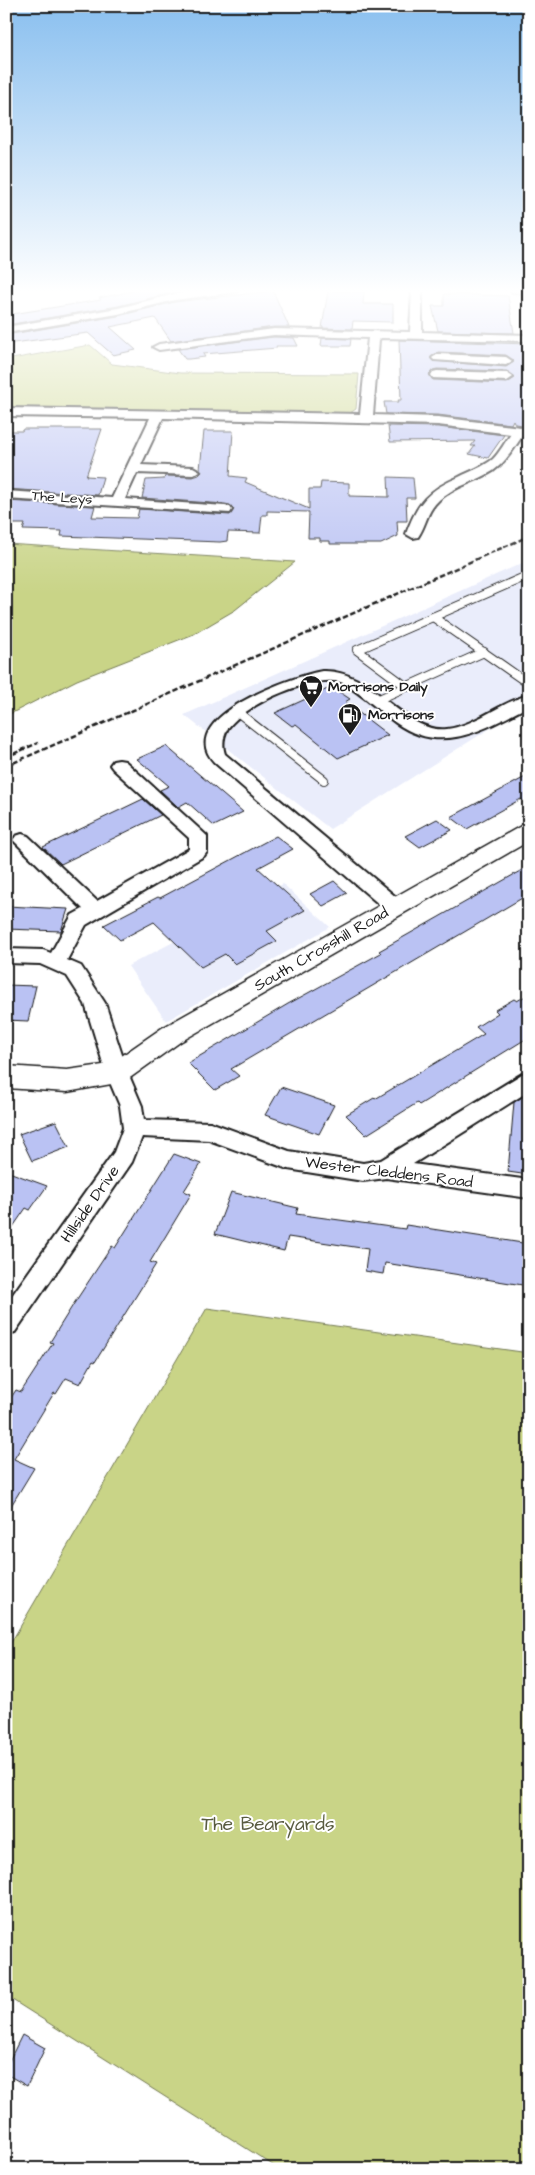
<svg xmlns="http://www.w3.org/2000/svg" width="535" height="2175" font-family="'Architects Daughter',sans-serif">
<style>
.built{fill:#eaedfb}
.green{fill:#c9d487;stroke:#727852}
.building{fill:#bac2f3;stroke:#1c1c1c;fill-rule:evenodd}
.lines{fill:none;stroke-linecap:round;stroke-linejoin:round}
.lane-casing{stroke:#1c1c1c;stroke-width:10}
.street-casing{stroke:#1c1c1c;stroke-width:4}
.secondary-casing{stroke:#1c1c1c;stroke-width:3}
.lane{stroke:#fff;stroke-width:8}
.street{fill:#fff;fill-rule:evenodd}
.secondary{fill:#fff;fill-rule:evenodd}
.rail{stroke:#1c1c1c;stroke-width:2.5;stroke-dasharray:5.5 2.5;stroke-linecap:butt}
.labels{text-anchor:middle;dominant-baseline:central;stroke-width:4;stroke-linejoin:round;paint-order:stroke}
.far-street-label{font-size:14px;fill:#1c1c1c;stroke:#fff}
.far-poi-label{font-size:14px;font-weight:bold;fill:#1c1c1c;stroke:#fff;text-anchor:start}
.street-label{font-size:16px;fill:#1c1c1c;stroke:#fff}
.near-park-label{font-size:19px;fill:#595c41;stroke:#fff}
</style>
<rect width="100%" height="100%" fill="#fff"/>
<filter id="ink" filterUnits="userSpaceOnUse"><feTurbulence type="fractalNoise" baseFrequency=".02" numOctaves="2"/><feDisplacementMap in="SourceGraphic" scale="10" xChannelSelector="R" yChannelSelector="G"/><feConvolveMatrix kernelMatrix="1 2 1 2 8 2 1 2 1" color-interpolation-filters="sRGB"/></filter>
<g filter="url(#ink)">
<g class="built">
<path d="M529,560V704L330,829L184,715Z"/>
<path d="M283,884L330,927L166,1021L128,966Z"/>
</g>
<g class="green">
<path d="M90,345L112,364L180,373L359,374L356,409L350,413L6,408V360Z"/>
<path d="M6,544L295,562L235,610L194,634L77,680L6,716Z"/>
<path d="M207,1308L529,1353V2169H279L6,1996V1651Z"/>
</g>
<g class="building">
<path d="M142,289H166L171,293L118,306L6,325V315L101,300L99,298Z"/>
<path d="M273,291L289,327H274L171,341L155,318L110,327L136,350L113,355L88,333L6,344V335L118,316L175,302Z"/>
<path d="M328,291L364,292L363,304H393V322L353,321L352,329L322,328Z"/>
<path d="M444,294L508,296L514,333L438,331L432,306H444Z"/>
<path d="M274,337L294,338L298,346H276L277,348L203,354L205,357L189,359H185L178,349Z"/>
<path d="M322,338L351,339L350,346H321Z"/>
<path d="M399,340L529,344V426L515,424L513,420L511,424L438,415L386,414L384,402H399L398,400H401ZM438,352L506,355L514,362L506,367L433,361L430,358ZM437,369L507,371L515,378L507,383L433,380L429,374L433,370Z"/>
<path d="M388,426L438,427L504,435L488,458L469,454L475,446H471L475,441L390,442Z"/>
<path d="M23,429H102L86,476L103,477L98,495L6,489V440L9,431H22Z"/>
<path d="M204,431H233L230,476L247,478L245,482L309,509V489H320L321,482L349,483V496L389,497L388,477L413,478L415,498H406L407,521H397L398,536L381,544H330V541H320V538H308L309,512L267,511V515H262L260,533L228,532L227,541L220,542L61,536L62,531L23,530L25,524H6V501L95,506L92,517L137,518L139,509L230,515L234,509L230,505L225,504L142,498L146,480L164,479L165,476L193,477L199,475L202,472L200,469Z"/>
<path d="M332,687L350,699L345,702L388,735L338,758L296,724L292,726L275,713Z"/>
<path d="M166,746L243,812L214,826L187,802L178,807L160,790L169,786L137,759Z"/>
<path d="M529,775V805L521,799L467,829L451,817Z"/>
<path d="M143,799L161,815L61,864L43,847Z"/>
<path d="M437,819L452,830L420,847L405,836Z"/>
<path d="M276,836L293,849L258,868L305,910L267,931L277,941L235,964L225,954L201,967L154,922L120,940L104,925L158,897L160,898Z"/>
<path d="M529,866V894L231,1069L239,1076L215,1090L188,1063L288,1004L381,953L379,951Z"/>
<path d="M334,881L347,893L323,906L310,894Z"/>
<path d="M6,906L68,909L61,931L6,929Z"/>
<path d="M6,985L36,986L28,1021L6,1020Z"/>
<path d="M529,994V1037L419,1105L417,1103L366,1135L346,1115L374,1098L375,1099L484,1034L476,1027L498,1013L495,1010L514,999L517,1001Z"/>
<path d="M281,1087L334,1105L319,1134L265,1115Z"/>
<path d="M529,1093V1175L508,1172L514,1102Z"/>
<path d="M56,1121L69,1147L32,1161L19,1134Z"/>
<path d="M174,1154L201,1164L184,1191L191,1194L150,1262L156,1264L95,1362L93,1361L80,1384L66,1378L56,1394L54,1393L14,1459L34,1468L6,1514V1405L16,1390L21,1392L53,1343L50,1342L73,1305L112,1246L115,1248Z"/>
<path d="M6,1171L47,1186L30,1210L26,1208L6,1237Z"/>
<path d="M231,1192L298,1208L296,1214L405,1229L406,1225L529,1244V1286L385,1263L383,1274L365,1271L368,1249L288,1237L284,1251L215,1234Z"/>
<path d="M22,2035L45,2048L27,2086L6,2074V2067Z"/>
</g>
<g class="lines">
<g class="lane-casing">
<g id="lane">
<path d="M433,617L529,684"/>
<path d="M407,687L357,650L529,575"/>
<path d="M377,700L484,652"/>
<path d="M235,710L324,780"/>
</g>
</g>
<g class="street-casing">
<g id="street">
<path d="M208,289H240L235,292L175,300L118,314L6,333V327L118,308L175,294Z"/>
<path d="M412,289H422V332L529,335V341L381,338L379,340L373,415L438,417L529,428V436L523,435C514,448 506,462 493,471C476,482 454,486 439,500C426,512 427,524 418,537L413,538L406,534C417,503 428,490 459,477C471,471 483,467 493,459C500,452 505,442 511,434L438,425L163,418L141,465L193,467L200,471L193,475L137,473L125,499L225,506L230,507L232,510L230,513L6,499V491L112,498L150,418L6,416V408L360,414L368,338L274,335L159,350L153,347L159,344L274,329L410,332Z"/>
<path d="M508,289H529V293L513,292Z"/>
<path d="M438,354L506,357L512,361L506,365L434,360L432,358Z"/>
<path d="M437,371L507,373L513,377L507,381L433,378L431,375L433,372Z"/>
<path d="M322,671C375,669 402,734 447,729C477,725 500,702 529,695V706C484,729 443,756 396,723C378,710 362,694 343,683C316,672 244,705 228,728C223,737 222,745 225,754L402,902L404,907L402,912L395,914L388,912L215,763C171,718 294,676 322,671Z"/>
<path d="M119,760L125,761L207,836V852L204,856L86,925L67,960L81,966L105,1003L128,1073L142,1106L144,1120L210,1122L289,1151L363,1163L381,1160L522,1074L529,1072V1091L413,1164L529,1180V1198L386,1178L363,1181L288,1169L209,1140L142,1137L132,1162L15,1332L6,1335V1304L114,1152L123,1128L120,1106L106,1073L85,1004L67,976L40,964L6,963V949L43,950L51,953L72,915L83,909L13,840L16,836L22,834L28,836L97,901L189,849V838L113,769L110,765L113,761Z"/>
</g>
</g>
<g class="secondary-casing">
<path id="secondary" d="M529,823V841L180,1042L127,1080L117,1083L67,1092L6,1088V1066L67,1070L110,1064L162,1028L521,826Z"/>
</g>
<use href="#lane" class="lane"/>
<use href="#street" class="street"/>
<use href="#secondary" class="secondary"/>
<g class="rail">
<path d="M6,757L38,743"/>
<path d="M6,766L529,536"/>
</g>
</g>
</g>
<linearGradient id="sky" x2="0" y2="1"><stop stop-color="#89bfef"/><stop offset="0.49" stop-color="#fff"/><stop offset="1" stop-color="#fff" stop-opacity="0"/></linearGradient>
<rect width="535" height="594" fill="url(#sky)"/>
<defs>
<g id="supermarket-pin" transform="scale(1.25)"><path d="M0 17L-7.5 6A9.5 9.5 0 1 1 7.5 6Z" fill="#1c1c1c" stroke="#fff"/><path d="M-6-5.5h2.5l.6 2H6L4.5 2H-2.5L-4.4-4H-6ZM-1.5 3.2a1.3 1.3 0 1 0 .1 0ZM3 3.2a1.3 1.3 0 1 0 .1 0Z" fill="#fff"/></g>
<g id="fuel-pin" transform="scale(1.25)"><path d="M0 17L-7.5 6A9.5 9.5 0 1 1 7.5 6Z" fill="#1c1c1c" stroke="#fff"/><path d="M-5.5-6h7V0h2V4h1.3V-2.5L3-4.5l.8-.8L6-3V5H2.5V1h-1V6h-7ZM-4.2-4.7v3.2H.2V-4.7Z" fill="#fff"/></g>
</defs>
<g fill-rule="evenodd">
<use href="#supermarket-pin" x="311" y="687"/>
<use href="#fuel-pin" x="350" y="715"/>
</g>
<g class="labels">
<g class="far-street-label">
<text transform="translate(62 498) rotate(4)">The Leys</text>
</g>
<g class="far-poi-label">
<text x="328" y="687">Morrisons Daily</text>
<text x="368" y="715">Morrisons</text>
</g>
<g class="street-label">
<text transform="translate(321 949) rotate(-30)">South Crosshill Road</text>
<text transform="translate(389 1172) rotate(7)">Wester Cleddens Road</text>
<text transform="translate(90 1204) rotate(-55)">Hillside Drive</text>
</g>
<g class="near-park-label">
<text x="268" y="1824">The Bearyards</text>
</g>
</g>
<rect width="535" height="2175" fill="none" stroke="#fff" stroke-width="25"/>
<rect x="12" y="12" width="510" height="2150" fill="none" stroke="#1c1c1c" stroke-width="2" filter="url(#ink)"/>
</svg>
